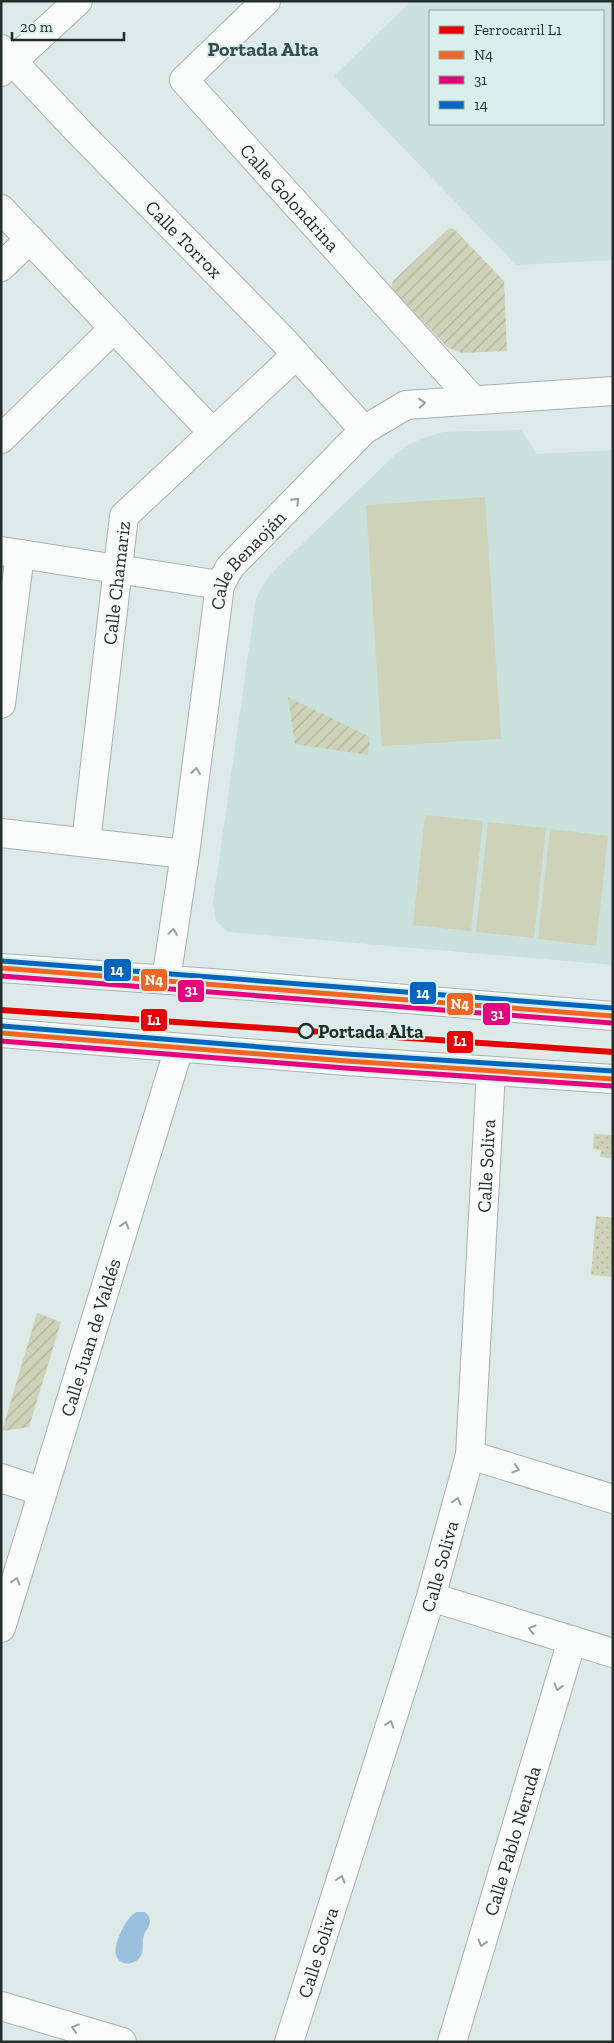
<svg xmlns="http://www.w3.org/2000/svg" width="614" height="2043" font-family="'Zilla Slab',serif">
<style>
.built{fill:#cbe1dc;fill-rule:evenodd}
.grass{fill:url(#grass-dots)}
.park{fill:#cdd2b9}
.garden{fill:url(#garden-furrows)}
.water{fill:#99c1de}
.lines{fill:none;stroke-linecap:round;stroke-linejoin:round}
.minor-casing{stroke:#a7b1ae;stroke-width:30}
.major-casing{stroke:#a7b1ae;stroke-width:30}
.minor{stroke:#fafcfb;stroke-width:28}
.major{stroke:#fafcfb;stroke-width:28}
.bus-1-casing{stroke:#d8f0e9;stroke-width:9}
.bus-2-casing{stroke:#d8f0e9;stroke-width:9}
.bus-3-casing{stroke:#d8f0e9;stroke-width:9}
.bus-1{stroke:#f26522;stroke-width:5}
.bus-2{stroke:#e5007d;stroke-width:5}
.bus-3{stroke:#0065bd;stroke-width:5}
.rail-1-casing{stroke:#d8f0e9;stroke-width:10}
.rail-1{stroke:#e60000;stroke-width:6}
.oneway{stroke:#999f9d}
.stop-dot{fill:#d8f0e9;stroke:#232d2a;stroke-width:2.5}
.labels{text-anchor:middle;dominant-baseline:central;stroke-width:4;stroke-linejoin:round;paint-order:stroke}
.street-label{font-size:19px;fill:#232d2a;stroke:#d8f0e9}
.stop-label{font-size:19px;font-weight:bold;fill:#232d2a;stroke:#d8f0e9;text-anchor:start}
.neighbourhood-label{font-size:20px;font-weight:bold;fill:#3a4e49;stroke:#d8f0e9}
.line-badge{stroke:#d8f0e9;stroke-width:2}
.badge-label{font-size:14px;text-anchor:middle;font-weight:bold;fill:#fff}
</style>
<defs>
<pattern id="grass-dots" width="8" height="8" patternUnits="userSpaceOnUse" patternTransform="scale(1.25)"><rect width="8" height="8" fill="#cdd2b9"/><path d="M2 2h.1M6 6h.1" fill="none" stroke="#b0b59f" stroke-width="1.8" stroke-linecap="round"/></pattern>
<pattern id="garden-furrows" width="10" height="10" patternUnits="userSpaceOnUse" patternTransform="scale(1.25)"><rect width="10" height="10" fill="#cdd2b9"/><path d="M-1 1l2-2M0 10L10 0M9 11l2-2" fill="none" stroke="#b0b59f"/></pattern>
</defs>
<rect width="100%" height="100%" fill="#deeae7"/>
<g class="built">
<path d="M411,1H613V260L516,265L334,76ZM430,11H603V124H430Z"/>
<path d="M521,430L537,454L613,450V965L228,932L216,921L213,903L256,599L263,585L275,570L396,454L408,445L423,438L443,432Z"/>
</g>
<g class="grass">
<path d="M594,1134L613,1135V1158L600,1157L601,1150L593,1149Z"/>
<path d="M596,1216L613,1218V1277L591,1275Z"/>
</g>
<g class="park">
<path d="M485,497L501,739L382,746L366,505Z"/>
<path d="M425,815L483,821L471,931L413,925Z"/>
<path d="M488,822L546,828L534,938L476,932Z"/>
<path d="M550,829L608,836L596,946L538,939Z"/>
</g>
<g class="garden">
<path d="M449,228L454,229L504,281L507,351L462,353L447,347L391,288L393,281Z"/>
<path d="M288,697L370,737L368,755L295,744Z"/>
<path d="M37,1313L61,1322L29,1427L2,1431Z"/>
</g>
<path class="water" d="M137,1912H145C155,1921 148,1926 144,1935C141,1942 145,1951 140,1957C134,1966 119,1966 116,1955C113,1944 127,1915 137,1912Z"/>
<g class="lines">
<g class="minor-casing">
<g id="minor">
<path id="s1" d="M266,1L184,80L473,400"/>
<path id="s2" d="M1,49L80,133L283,340L364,430"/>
<path d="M1,72L78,1"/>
<path d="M1,209L213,433"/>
<path d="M1,267L30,239"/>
<path d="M1,439L114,328"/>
<path d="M1,551L220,585"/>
<path d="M1,704L20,554"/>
<path d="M1,833L185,854"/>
<path id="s3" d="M86,842L124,516L296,355"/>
<path id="s4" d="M166,980L185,854L220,585L230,567L364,430L406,405L613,391"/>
<path d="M470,1455L613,1499"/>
<path d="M1,1478L43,1492"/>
<path d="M431,1597L613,1653"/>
<path id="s5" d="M1,1628L179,1048"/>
<path d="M1,2006L122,2042"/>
<path id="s6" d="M289,2042L431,1597L470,1455L491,1071"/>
<path id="s7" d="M452,2042L572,1640"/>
</g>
</g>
<g class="major-casing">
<g id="major">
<path d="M1,968L225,984L613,1016"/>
<path d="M1,1033L346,1061L613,1079"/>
</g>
</g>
<use href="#minor" class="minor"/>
<use href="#major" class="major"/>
<g class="bus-1-casing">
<g id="bus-1">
<path d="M1,968L613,1016"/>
<path d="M1,1033L346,1061L613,1079"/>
</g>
</g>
<g class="bus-2-casing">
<g id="bus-2">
<path d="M1,976L612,1023"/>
<path d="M1,1041L345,1068L612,1086"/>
</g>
</g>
<g class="bus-3-casing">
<g id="bus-3">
<path d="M2,961L613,1008"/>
<path d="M2,1026L347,1054L613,1071"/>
</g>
</g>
<use href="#bus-1" class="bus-1"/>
<use href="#bus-2" class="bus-2"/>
<use href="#bus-3" class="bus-3"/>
<g class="rail-1-casing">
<path id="rail-1" d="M1,1010L613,1052"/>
</g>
<use href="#rail-1" class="rail-1"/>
</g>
<defs><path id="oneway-chevron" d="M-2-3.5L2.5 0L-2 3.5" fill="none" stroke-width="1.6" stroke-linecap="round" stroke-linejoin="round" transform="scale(1.25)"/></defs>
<g class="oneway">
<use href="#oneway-chevron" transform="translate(422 403) rotate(-4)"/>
<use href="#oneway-chevron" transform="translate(296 501) rotate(-45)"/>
<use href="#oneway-chevron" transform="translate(196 771) rotate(-83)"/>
<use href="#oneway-chevron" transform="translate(173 932) rotate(-82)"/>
<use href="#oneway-chevron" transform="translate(125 1225) rotate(-73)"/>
<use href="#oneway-chevron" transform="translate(516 1469) rotate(17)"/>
<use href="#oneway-chevron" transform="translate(457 1501) rotate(-75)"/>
<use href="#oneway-chevron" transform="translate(16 1581) rotate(-73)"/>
<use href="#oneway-chevron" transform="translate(532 1629) rotate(-164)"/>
<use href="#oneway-chevron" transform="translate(558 1687) rotate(107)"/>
<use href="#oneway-chevron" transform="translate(390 1724) rotate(-72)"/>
<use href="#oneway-chevron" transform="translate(341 1879) rotate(-72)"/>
<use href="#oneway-chevron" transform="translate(482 1943) rotate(107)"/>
<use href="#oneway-chevron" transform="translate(75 2028) rotate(-163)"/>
</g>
<circle class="stop-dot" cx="306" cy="1031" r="7"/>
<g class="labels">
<g class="street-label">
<text stroke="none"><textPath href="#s1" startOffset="272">Calle Golondrina</textPath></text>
<text stroke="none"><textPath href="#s2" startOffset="264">Calle Torrox</textPath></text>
<text stroke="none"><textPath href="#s4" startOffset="434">Calle Benaoján</textPath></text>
<text stroke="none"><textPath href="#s3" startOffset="261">Calle Chamariz</textPath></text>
<text stroke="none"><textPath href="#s6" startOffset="904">Calle Soliva</textPath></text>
<text stroke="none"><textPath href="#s5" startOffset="304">Calle Juan de Valdés</textPath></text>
<text stroke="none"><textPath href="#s6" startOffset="499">Calle Soliva</textPath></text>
<text stroke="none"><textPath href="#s7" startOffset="210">Calle Pablo Neruda</textPath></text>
<text stroke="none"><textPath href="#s6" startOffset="94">Calle Soliva</textPath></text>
</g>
<g class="stop-label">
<text x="318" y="1031">Portada Alta</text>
</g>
<g class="neighbourhood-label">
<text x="263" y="49">Portada Alta</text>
</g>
</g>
<g class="line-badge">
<rect x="103" y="958" width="29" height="24" rx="5" fill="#0065bd"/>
<rect x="140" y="968" width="28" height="24" rx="5" fill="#f26522"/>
<rect x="177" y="979" width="28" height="24" rx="5" fill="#e5007d"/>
<rect x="409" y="981" width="28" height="24" rx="5" fill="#0065bd"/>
<rect x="446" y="992" width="28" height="24" rx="5" fill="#f26522"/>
<rect x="482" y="1002" width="29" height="24" rx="5" fill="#e5007d"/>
<rect x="140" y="1008" width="28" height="24" rx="5" fill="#e60000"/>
<rect x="446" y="1030" width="28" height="24" rx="5" fill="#e60000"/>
</g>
<g class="badge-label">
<text x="117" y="975">14</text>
<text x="154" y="985">N4</text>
<text x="191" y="995">31</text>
<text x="423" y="998">14</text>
<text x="460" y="1009">N4</text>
<text x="497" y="1019">31</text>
<text x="154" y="1025">L1</text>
<text x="460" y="1046">L1</text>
</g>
<rect width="614" height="2043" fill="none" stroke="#232d2a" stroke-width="5"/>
<rect x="429" y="10" width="175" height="115" fill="#d8f0e9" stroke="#90a29d"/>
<rect x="439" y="26" width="25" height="8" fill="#e60000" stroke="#90a29d"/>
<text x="474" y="35" font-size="15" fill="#232d2a">Ferrocarril L1</text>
<rect x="439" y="51" width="25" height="8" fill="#f26522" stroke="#90a29d"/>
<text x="474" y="60" font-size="15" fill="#232d2a">N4</text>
<rect x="439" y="76" width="25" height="8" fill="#e5007d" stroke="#90a29d"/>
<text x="474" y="85" font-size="15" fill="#232d2a">31</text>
<rect x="439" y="101" width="25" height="8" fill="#0065bd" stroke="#90a29d"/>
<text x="474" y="110" font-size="15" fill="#232d2a">14</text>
<path d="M12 32v8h112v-8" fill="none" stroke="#232d2a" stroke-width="2.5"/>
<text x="20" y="32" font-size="15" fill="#232d2a" stroke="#d8f0e9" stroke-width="4" paint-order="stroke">20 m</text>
</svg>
